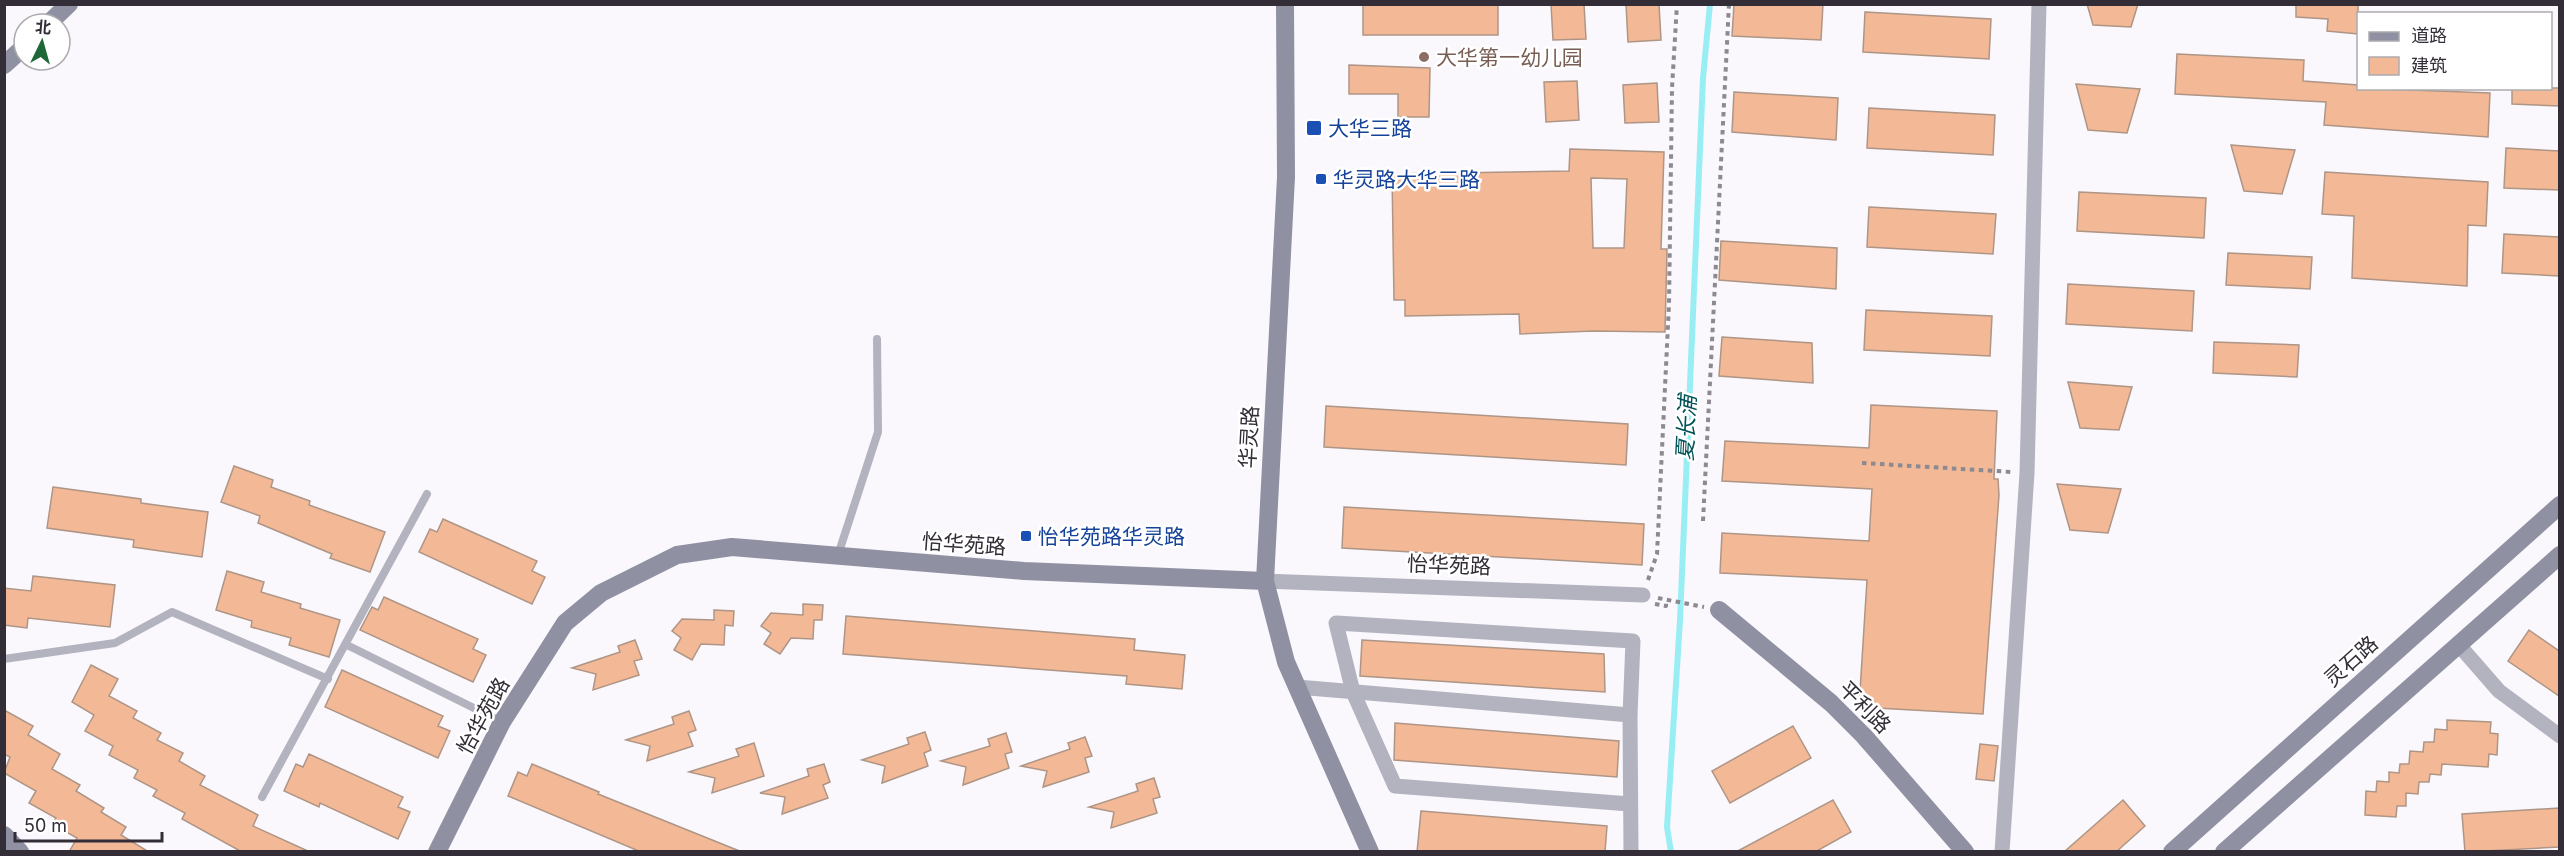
<svg xmlns="http://www.w3.org/2000/svg" width="2564" height="856" font-family="Inter,'Noto Sans SC',sans-serif">
<style>
.lines{fill:none;stroke-linecap:round;stroke-linejoin:round}
.stream{stroke:#99eef4;stroke-width:6}
.building{fill:#f3b996;stroke:#ae9586;stroke-width:1.5;fill-rule:evenodd}
.path{stroke:#8c8990;stroke-width:4;stroke-dasharray:4.5 4.5;stroke-linecap:butt}
.lane{stroke:#b2b3be;stroke-width:8}
.street{stroke:#b2b3be;stroke-width:15}
.secondary{stroke:#8f91a2;stroke-width:18}
.education-dot{fill:#8d6e63;stroke:#fff;stroke-width:2}
.transit-dot{fill:#1a4fb4;stroke:#fff;stroke-width:2}
.labels{text-anchor:middle;dominant-baseline:central;stroke-width:5;stroke-linejoin:round;paint-order:stroke}
.education-label{font-size:21px;fill:#785e54;stroke:#fff;text-anchor:start}
.transit-label{font-size:21px;fill:#164399;stroke:#fff;text-anchor:start}
.street-label{font-size:21px;fill:#322d36;stroke:#fff}
.water-label{font-size:22px;font-style:italic;fill:#015257;stroke:#fff}
</style>
<rect width="100%" height="100%" fill="#faf8fd"/>
<g class="lines">
<path class="stream" d="M1671,852L1667,827L1680,620L1703,78L1710,4"/>
</g>
<g class="building">
<rect x="1363" y="4" width="135" height="31"/>
<path d="M1551,4H1584L1586,39L1553,40Z"/>
<path d="M1626,4H1659L1661,40L1628,42Z"/>
<path d="M1734,4H1823L1821,40L1732,36Z"/>
<path d="M2087,4H2138L2131,27L2093,25Z"/>
<path d="M2296,4H2358V34L2327,31L2328,19L2296,17Z"/>
<path d="M1865,12L1991,19L1989,59L1863,52Z"/>
<path d="M2177,54L2304,60L2303,81L2358,85V88L2490,93L2488,137L2324,125L2326,102L2175,94Z"/>
<path d="M1349,65L1430,68L1429,117H1398V94H1349Z"/>
<path d="M1577,81L1579,120L1546,122L1544,82Z"/>
<path d="M1657,83L1659,122L1625,123L1623,85Z"/>
<path d="M2076,84L2140,89L2127,133L2088,130Z"/>
<path d="M2512,88H2559V106L2512,104Z"/>
<path d="M1734,92L1838,98L1836,140L1732,132Z"/>
<path d="M1869,108L1995,115L1993,155L1867,148Z"/>
<path d="M2231,145L2295,150L2282,194L2244,191Z"/>
<path d="M2506,148L2559,151V190L2504,188Z"/>
<path d="M1570,149L1664,152L1661,249H1667L1665,332L1594,331L1520,334L1519,314L1405,316V300H1394L1392,174L1569,171ZM1591,178L1627,179L1624,248H1593Z"/>
<path d="M2325,172L2488,182L2486,226L2468,225L2467,286L2352,278L2354,216L2322,214Z"/>
<path d="M2079,192L2206,198L2204,238L2077,231Z"/>
<path d="M1869,207L1996,214L1993,254L1867,247Z"/>
<path d="M2504,234L2559,237V276L2502,273Z"/>
<path d="M1721,241L1837,248L1836,289L1719,280Z"/>
<path d="M2228,253L2312,257L2310,289L2226,285Z"/>
<path d="M2068,284L2194,291L2192,331L2066,324Z"/>
<path d="M1866,310L1992,316L1990,356L1864,350Z"/>
<path d="M1722,337L1812,343L1813,383L1719,376Z"/>
<path d="M2214,342L2299,345L2297,377L2213,373Z"/>
<path d="M2068,382L2132,387L2119,430L2080,428Z"/>
<path d="M1871,405L1997,411L1994,479H1998L1999,495L1983,714L1859,707L1867,580L1720,573L1722,533L1869,541L1872,489L1722,481L1725,441L1869,448Z"/>
<path d="M1326,406L1628,424L1626,465L1324,447Z"/>
<path d="M234,466L273,480L271,487L310,501L309,505L385,532L370,572L330,558L332,554L258,523L260,516L221,502Z"/>
<path d="M2057,484L2121,489L2108,533L2070,530Z"/>
<path d="M53,487L141,499V503L208,512L202,557L133,547L134,540L47,528Z"/>
<path d="M1344,507L1644,524L1642,565L1342,548Z"/>
<path d="M443,519L537,561L532,571L545,577L532,604L419,552L430,529L437,532Z"/>
<path d="M227,571L264,582L261,592L301,604L300,608L340,620L329,657L289,645L291,638L251,627L252,621L216,610Z"/>
<path d="M33,576L115,585L110,627L28,618L27,628L4,625V588L31,591Z"/>
<path d="M384,597L478,639L473,649L486,655L473,682L360,630L372,607L378,610Z"/>
<path d="M803,604L823,605L822,620H814L813,639L791,638L780,654L764,644L771,633L761,626L771,613L803,615Z"/>
<path d="M714,610L734,611L733,626L725,625L724,645L701,644L692,660L674,650L681,638L672,631L682,619L714,620Z"/>
<path d="M846,616L1135,639L1134,650L1185,655L1182,689L1126,684L1127,676L843,654Z"/>
<path d="M2529,630L2559,651V696L2508,661Z"/>
<path d="M635,640L642,659L634,661L639,675L593,690L596,674L572,668L620,652L618,646Z"/>
<path d="M1362,640L1604,654L1605,692L1360,676Z"/>
<path d="M91,665L118,679L109,696L137,711L133,718L161,733L157,740L183,753L179,761L205,776L200,785L258,815L253,826L310,852H242L182,819L185,813L153,796L157,790L134,778L138,770L109,755L113,746L85,731L94,715L72,702Z"/>
<path d="M342,670L443,716L438,726L450,731L438,758L325,707Z"/>
<path d="M4,710L33,726L28,735L60,754L52,769L80,785L76,791L104,808L101,812L126,827L121,835L149,852H69L77,838L52,824L56,818L29,803L36,791L4,773L10,757L4,754Z"/>
<path d="M689,711L696,730L688,733L693,746L647,761L650,746L626,740L674,724L672,717Z"/>
<path d="M2447,720L2491,722L2490,733L2498,734L2497,755L2489,754L2488,767L2442,764L2441,775L2430,774L2429,782H2419L2418,794L2406,793V806H2397L2396,817L2365,815L2366,791L2376,792L2377,781L2389,782V772L2399,773L2400,764H2409L2410,751L2423,752L2424,742H2434L2435,729L2447,730Z"/>
<path d="M1395,723L1619,741L1617,777L1394,760Z"/>
<path d="M1793,726L1811,758L1730,803L1712,771Z"/>
<path d="M925,732L931,750L924,753L928,766L882,783L885,766L862,760L909,744L907,738Z"/>
<path d="M1006,733L1012,752L1005,754L1009,768L963,785L966,767L941,761L990,746L988,739Z"/>
<path d="M1085,737L1092,756L1085,758L1089,772L1043,787L1047,771L1021,766L1070,749L1068,743Z"/>
<path d="M754,743L764,776L712,793L715,778L689,772L739,756L736,749Z"/>
<path d="M1980,744L1998,746L1994,781L1976,779Z"/>
<path d="M309,754L403,797L398,807L410,812L398,839L320,803L319,807L284,791L296,764L303,767Z"/>
<path d="M532,764L599,792L598,794L742,852H641L508,796L518,772L527,776Z"/>
<path d="M824,764L830,782L823,785L828,798L782,814L785,797L760,793L809,776L807,769Z"/>
<path d="M1154,778L1160,797L1153,799L1157,813L1111,828L1114,812L1089,807L1138,791L1136,784Z"/>
<path d="M1833,800L1851,832L1815,852H1736Z"/>
<path d="M2123,800L2145,826L2116,852H2064Z"/>
<path d="M2559,808V847L2465,852L2462,814Z"/>
<path d="M1421,811L1607,826L1605,852H1417Z"/>
</g>
<g class="lines">
<g class="path">
<path d="M1862,463L2012,472"/>
<path d="M1703,521L1729,4"/>
<path d="M1648,580L1657,554L1669,304L1672,88L1677,4"/>
<path d="M1658,598L1704,607"/>
<path d="M1655,604L1666,606V600"/>
</g>
<g class="lane">
<path d="M838,555L878,432L877,339"/>
<path d="M347,645L502,722"/>
<path d="M4,659L115,643L172,612L328,679"/>
<path d="M262,797L427,494"/>
</g>
<g class="street">
<path d="M1265,581L1643,595"/>
<path d="M2458,644L2499,691L2560,736"/>
<path d="M1297,687L1630,715L1631,852"/>
<path d="M1630,715L1633,641L1336,623L1353,692L1395,786L1630,804"/>
<path d="M2002,852L2027,473L2039,4"/>
</g>
<g class="secondary">
<path d="M1285,4L1286,177L1265,581L1286,662L1370,852"/>
<path d="M48,24L69,4"/>
<path d="M4,65L24,47"/>
<path d="M1719,610L1831,703L1864,736L1965,852"/>
<path d="M4,835L20,852"/>
<path d="M437,852L502,722L565,623L601,593L677,555L732,547L1024,571L1265,581"/>
<path d="M2172,852L2560,505"/>
<path d="M2224,852L2560,555"/>
</g>
</g>
<circle class="education-dot" cx="1424" cy="57" r="6"/>
<g class="transit-dot">
<rect x="1306" y="120" width="16" height="16" rx="3"/>
<rect x="1315" y="173" width="12" height="12" rx="3"/>
<rect x="1020" y="530" width="12" height="12" rx="3"/>
</g>
<g class="labels">
<g class="education-label">
<text x="1436" y="57">大华第一幼儿园</text>
</g>
<g class="transit-label">
<text x="1328" y="128">大华三路</text>
<text x="1333" y="179">华灵路大华三路</text>
<text x="1038" y="536">怡华苑路华灵路</text>
</g>
<g class="street-label">
<text transform="translate(1249 437) rotate(-87)">华灵路</text>
<text transform="translate(964 544) rotate(4)">怡华苑路</text>
<text transform="translate(1449 565) rotate(2)">怡华苑路</text>
<text transform="translate(2351 661) rotate(-42)">灵石路</text>
<text transform="translate(1865 707) rotate(45)">平利路</text>
<text transform="translate(483 716) rotate(-61)">怡华苑路</text>
</g>
<g class="water-label">
<text transform="translate(1686 428) rotate(-87)">夏长浦</text>
</g>
</g>
<rect width="2564" height="856" fill="none" stroke="#322d36" stroke-width="12"/>
<rect x="2357" y="12" width="195" height="78" fill="#ffffff" stroke="#adabaf" stroke-width="1.5"/>
<rect x="2369" y="32" width="30" height="9" fill="#8f91a2" stroke="#adabaf" stroke-width="1.5"/>
<text x="2411" y="42" font-size="18" fill="#322d36">道路</text>
<rect x="2369" y="57" width="30" height="18" fill="#f3b996" stroke="#adabaf" stroke-width="1.5"/>
<text x="2411" y="72" font-size="18" fill="#322d36">建筑</text>
<g transform="translate(42 42) rotate(5)"><circle r="28" fill="#ffffff" stroke="#adabaf" stroke-width="1.5"/>
<path d="M0-4.5L10 22L0 15L-10 22Z" fill="#1d6836"/>
<text y="-9" font-size="16" font-weight="bold" text-anchor="middle" fill="#322d36">北</text>
</g>
<path d="M15 832v9h147v-9" fill="none" stroke="#322d36" stroke-width="3"/>
<text x="24" y="832" font-size="18" fill="#322d36" stroke="#ffffff" stroke-width="4.5" paint-order="stroke">50 m</text>
</svg>
